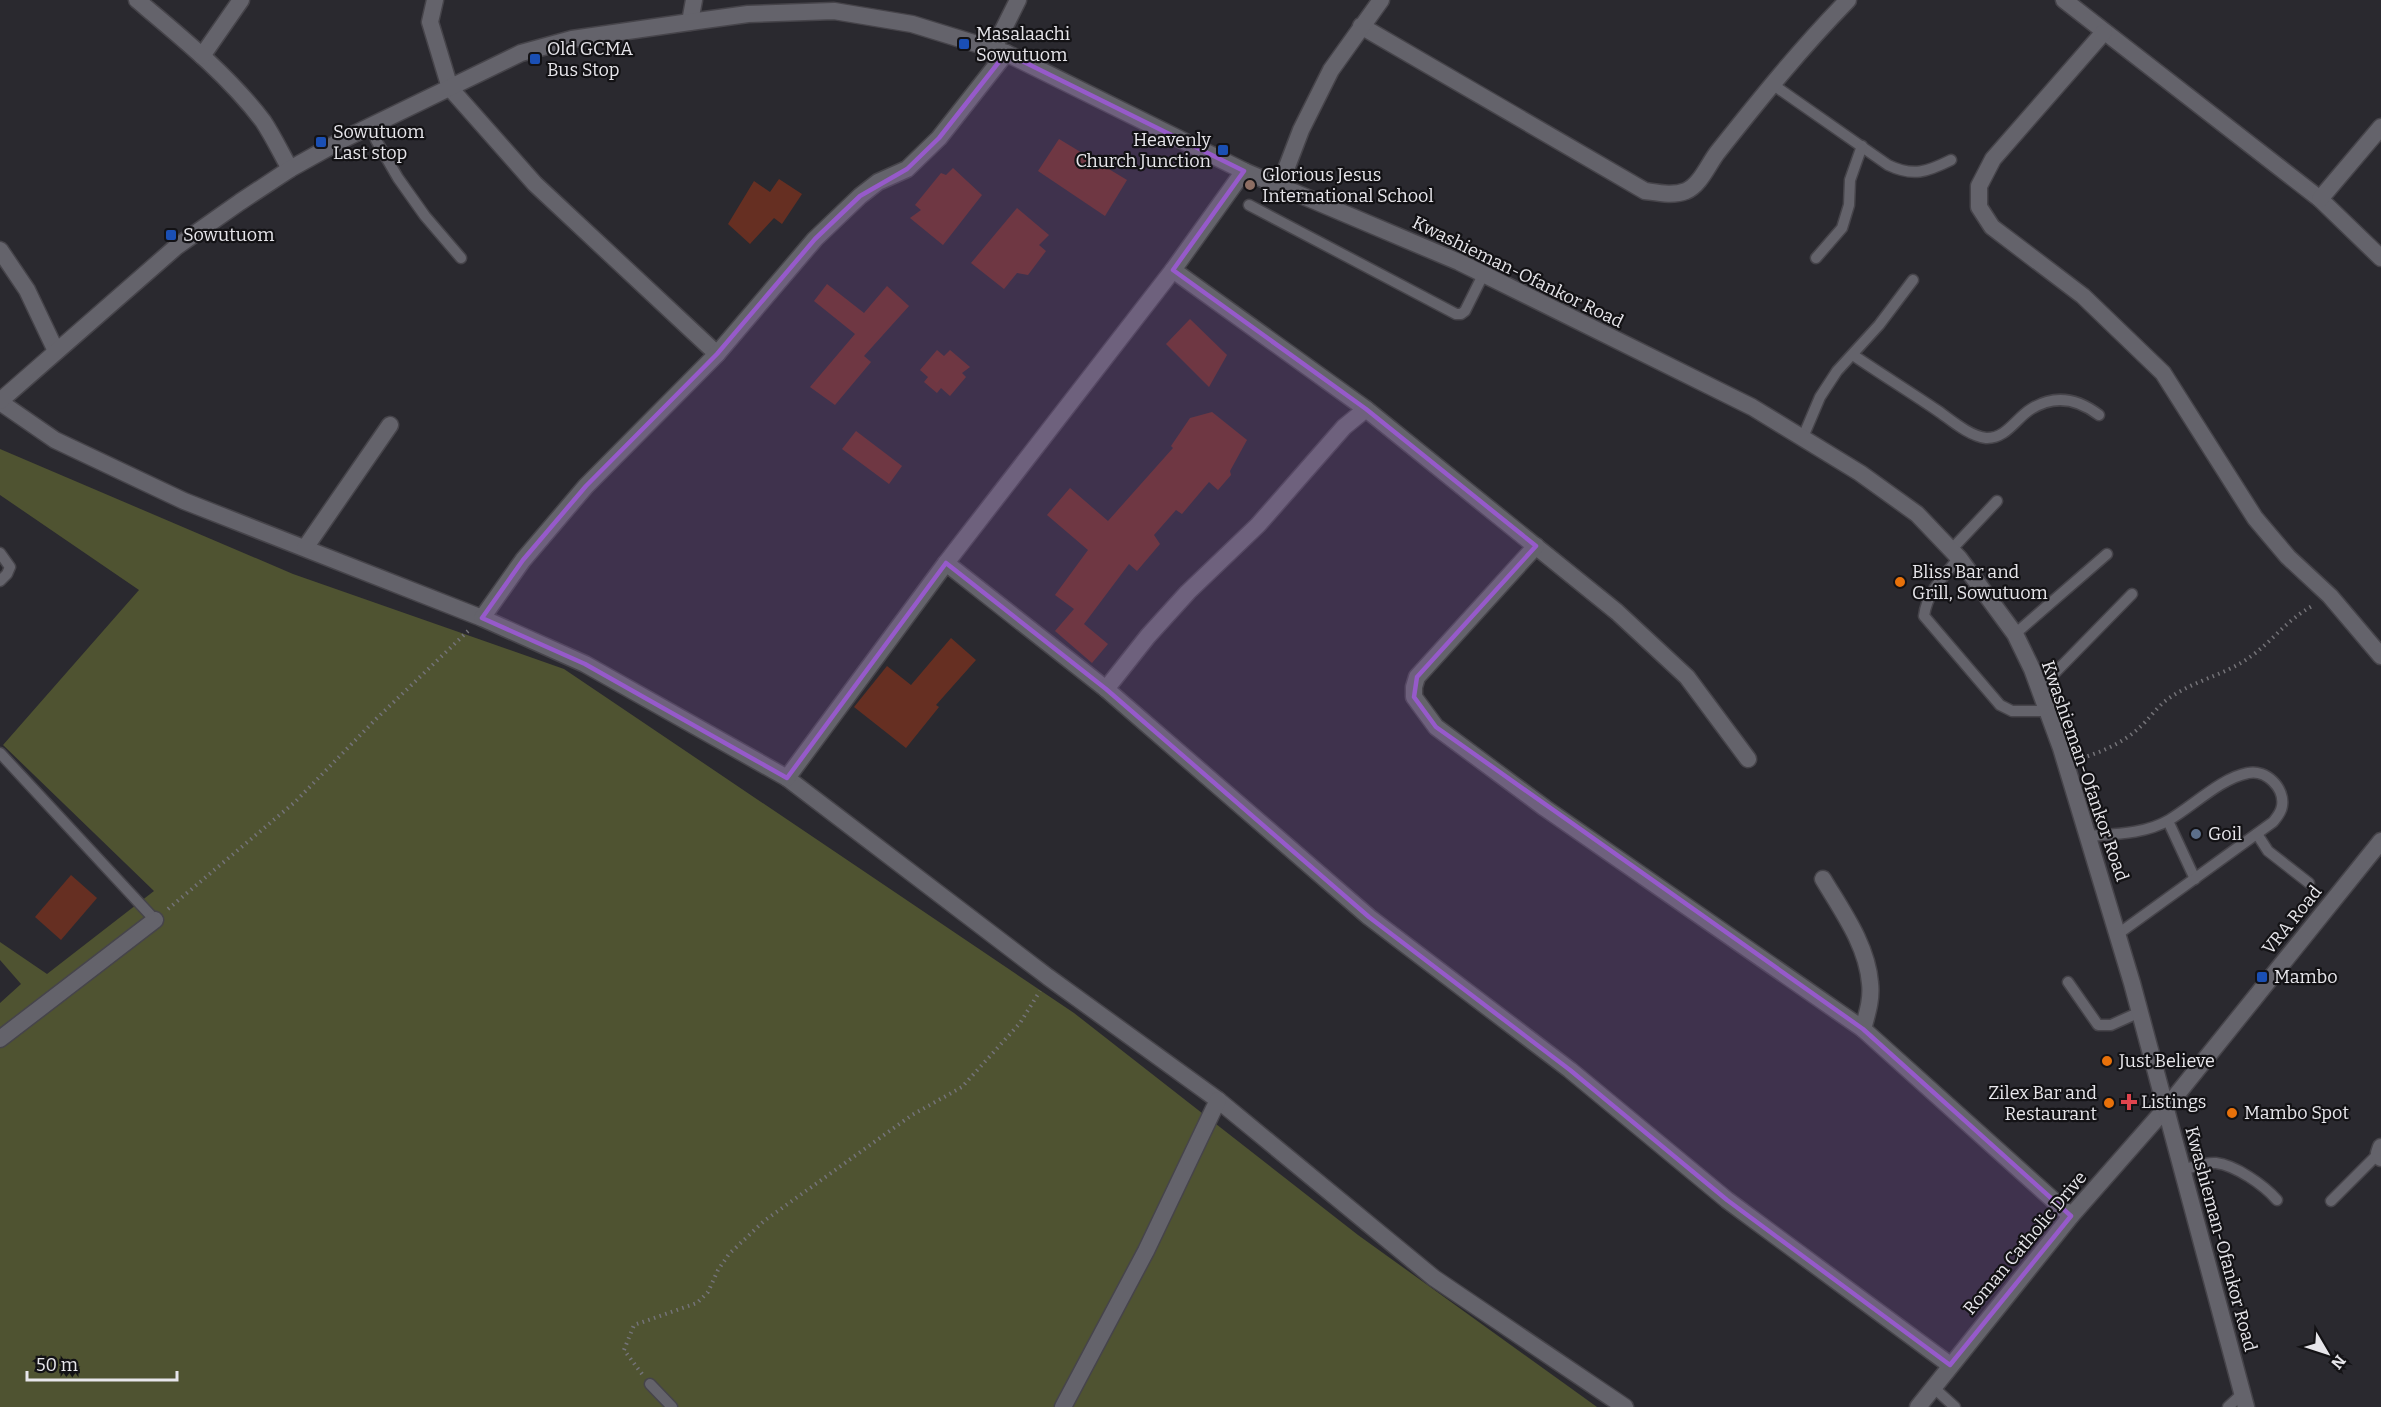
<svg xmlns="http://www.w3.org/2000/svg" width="2381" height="1407" font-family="Bitter,serif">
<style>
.green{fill:#4f5331}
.building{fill:#662f22}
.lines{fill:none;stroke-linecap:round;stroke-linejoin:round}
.service-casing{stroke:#46444a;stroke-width:13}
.minor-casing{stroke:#46444a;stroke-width:19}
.tertiary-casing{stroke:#46444a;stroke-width:19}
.secondary-casing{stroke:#46444a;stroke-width:19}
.path{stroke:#747378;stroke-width:4;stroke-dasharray:1.5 4.5;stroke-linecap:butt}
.service{stroke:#64636b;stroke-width:10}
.minor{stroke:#64636b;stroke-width:16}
.tertiary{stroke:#64636b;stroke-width:16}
.secondary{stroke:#64636b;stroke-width:16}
.marked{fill:#965aca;fill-opacity:0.2;stroke:#965aca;stroke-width:4.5;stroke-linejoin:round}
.transit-dot{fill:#1a4fb4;stroke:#131215;stroke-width:2}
.education-dot{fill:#8d6e63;stroke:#131215;stroke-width:2}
.food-dot{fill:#e8710a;stroke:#131215;stroke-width:2}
.service-dot{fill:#5c6f8a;stroke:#131215;stroke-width:2}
.health-dot{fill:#e0444e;stroke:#131215;stroke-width:2}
.labels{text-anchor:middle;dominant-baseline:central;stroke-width:4.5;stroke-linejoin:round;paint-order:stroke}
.poi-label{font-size:18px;fill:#e7e6eb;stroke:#131215;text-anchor:start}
.street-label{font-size:18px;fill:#e7e6eb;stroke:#131215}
</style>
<rect width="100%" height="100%" fill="#2a292f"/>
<path class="green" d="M0,449L293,574L564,669L1074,1013L1358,1235L1597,1407H0V1003L21,984L0,960V942L47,974L154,891L3,745L139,590L0,495Z"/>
<g class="building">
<path d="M1059,139L1127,180L1105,216L1038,171Z"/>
<path d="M953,168L982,195L943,245L910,218L921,210L915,205L941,173L946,175Z"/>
<path d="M779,179L802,194L782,224L774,218L750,244L728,224L754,181L770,192Z"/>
<path d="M1017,208L1049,235L1039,245L1046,251L1028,275L1017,273L1004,289L971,263Z"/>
<path d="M827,284L864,313L887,286L909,306L864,356L871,362L835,405L810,387L855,334L814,301Z"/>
<path d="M1190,319L1227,355L1209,387L1166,344Z"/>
<path d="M937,350L944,356L950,350L970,367L962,373L966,377L950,396L941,388L937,393L924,382L928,377L920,370Z"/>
<path d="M1212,412L1247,440L1230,471L1231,475L1218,490L1209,482L1182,514L1176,510L1154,535L1160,544L1137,571L1129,564L1084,624L1108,644L1092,663L1055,631L1074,609L1055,595L1088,550L1047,515L1070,488L1108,521L1173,448L1171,446L1190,418Z"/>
<path d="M856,431L902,466L889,484L842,449Z"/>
<path d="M951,638L976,660L936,705L939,707L906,748L854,707L887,666L911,685Z"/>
<path d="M71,875L97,898L61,940L35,917Z"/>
</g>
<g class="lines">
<g class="service-casing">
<g id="service">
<path d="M1772,84L1888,165C1913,177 1927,172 1951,160"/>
<path d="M383,120L376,140L398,178L425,216L461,258"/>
<path d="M1249,205L1456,314H1461L1465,311L1483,275"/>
<path d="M1816,258L1842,228L1849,205L1850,180L1862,146"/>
<path d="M1853,355C1881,374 1910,392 1938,411C1951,420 1969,436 1986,438C2006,439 2016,418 2031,409C2055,394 2078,399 2099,415"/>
<path d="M1803,437L1820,397L1837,371L1879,325L1913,280"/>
<path d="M1951,550L1997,501"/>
<path d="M0,553L10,567L7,574L0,581"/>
<path d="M1959,558C1944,576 1927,592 1924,616L2000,705L2012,711H2047"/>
<path d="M2015,634L2107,554"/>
<path d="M2039,689L2132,594"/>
<path d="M0,753L155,920"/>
<path d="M2168,821L2195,879"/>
<path d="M2257,834L2268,851L2309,883"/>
<path d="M2088,836C2115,834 2145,834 2169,820C2193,806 2221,778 2248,773C2266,769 2285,788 2282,806C2281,813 2277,817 2273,822L2118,934"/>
<path d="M2068,982L2098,1025H2111L2140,1012"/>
<path d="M2182,1170C2193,1167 2206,1162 2216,1163C2235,1165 2264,1185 2277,1200"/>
<path d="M2331,1201L2379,1153"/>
<path d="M650,1384L672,1407"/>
<path d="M1933,1387L1955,1407"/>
<path d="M2228,1407L2242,1394"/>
</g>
</g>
<g class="minor-casing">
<g id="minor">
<path d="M137,0C181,37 228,75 263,121C273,136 281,153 290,169"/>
<path d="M435,0L430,22L450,88L535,184L717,354"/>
<path d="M2064,0L2320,199L2381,258"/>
<path d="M690,22L694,0"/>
<path d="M1361,26L1645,191C1659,193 1673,196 1686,191C1700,185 1708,165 1717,153C1759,100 1801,48 1848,0"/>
<path d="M2104,32L1993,159L1979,186V207L1992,227L2083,296L2163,373L2255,518L2288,557L2330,596L2381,656"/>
<path d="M994,48L1018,0"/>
<path d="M202,56L241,0"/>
<path d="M1280,185L1301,130L1331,70L1381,0"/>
<path d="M2320,199L2381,127"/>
<path d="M0,250L27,290L56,351"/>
<path d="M1173,270L1366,409L1617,612L1687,677L1748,759"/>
<path d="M0,402L55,440L184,501L482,618L585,664L787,778L1048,977L1218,1100L1434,1278L1625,1407"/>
<path d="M1536,546L1417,677L1414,687V697L1436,727L1545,808L1863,1029L2071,1216"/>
<path d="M305,548L390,425"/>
<path d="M946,563L1106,689L1369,917L1570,1070L1727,1200L1950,1365"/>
<path d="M482,618L523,560L586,486L717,354L815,239L860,196L878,182L907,169L939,138L1006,53"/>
<path d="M1106,689L1148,636L1188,592L1258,525L1344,427L1366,409"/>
<path d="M787,778L946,563L1173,270L1244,171"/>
<path d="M1823,879C1842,911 1867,945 1870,983C1872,999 1867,1014 1863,1029"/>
<path d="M0,1039L155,920"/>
<path d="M2381,1147L2379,1153L2381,1158"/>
<path d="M1063,1407L1146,1251L1218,1100"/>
<path d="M1918,1407L2071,1216L2166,1108"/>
</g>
</g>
<g class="tertiary-casing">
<path id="tertiary" d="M2166,1108L2381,841"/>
</g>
<g class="secondary-casing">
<path id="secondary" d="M0,401L176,247L240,202L290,169L344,139L521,53L572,39L690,22L748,14L834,11L912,24L1006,53L1244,171L1459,262L1752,407L1860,473L1917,514L1959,558L2015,634L2032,669L2061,748L2132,983L2246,1407"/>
</g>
<g class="path">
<path d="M2082,758C2102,752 2124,742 2139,728C2148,720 2155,710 2164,702C2190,681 2224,676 2250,657C2273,641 2286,620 2314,605"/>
<path d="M168,909L295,802L376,719L468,631"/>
<path d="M642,1374L624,1350L634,1325L697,1303L708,1292L718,1270L729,1254L764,1221L912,1115L962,1087L1020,1023L1040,991"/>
</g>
<use href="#service" class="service"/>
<use href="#minor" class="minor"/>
<use href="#tertiary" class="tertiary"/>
<use href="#secondary" class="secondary"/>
</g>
<path class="marked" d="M1006,53L1244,171L1173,270L1366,409L1536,546L1417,677L1414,697L1436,727L1863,1029L2071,1216L1950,1365L1727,1200L1570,1070L1369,917L1106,689L946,563L787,778L585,664L482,618L523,560L586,486L717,354L815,239L860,196L907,169L939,138Z"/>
<g class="transit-dot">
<rect x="958" y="38" width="12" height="12" rx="3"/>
<rect x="529" y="53" width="12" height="12" rx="3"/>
<rect x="315" y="136" width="12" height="12" rx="3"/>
<rect x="1217" y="144" width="12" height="12" rx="3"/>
<rect x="165" y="229" width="12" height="12" rx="3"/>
<rect x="2256" y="971" width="12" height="12" rx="3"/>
</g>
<circle class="education-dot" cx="1250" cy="185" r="6"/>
<g class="food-dot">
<circle cx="1900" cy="582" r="6"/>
<circle cx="2107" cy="1061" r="6"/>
<circle cx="2109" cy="1103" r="6"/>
<circle cx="2232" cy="1113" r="6"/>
</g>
<circle class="service-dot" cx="2196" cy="834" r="6"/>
<path class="health-dot" d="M2126 1093h6v6h6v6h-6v6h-6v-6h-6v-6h6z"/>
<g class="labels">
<g class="poi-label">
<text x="976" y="34">Masalaachi<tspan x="976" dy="21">Sowutuom</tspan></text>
<text x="547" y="49">Old GCMA<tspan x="547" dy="21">Bus Stop</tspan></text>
<text x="333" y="132">Sowutuom<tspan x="333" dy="21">Last stop</tspan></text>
<text x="1211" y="140" text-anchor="end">Heavenly<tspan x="1211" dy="21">Church Junction</tspan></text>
<text x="1262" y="175">Glorious Jesus<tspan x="1262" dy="21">International School</tspan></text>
<text x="183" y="235">Sowutuom</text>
<text x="1912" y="572">Bliss Bar and<tspan x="1912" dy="21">Grill, Sowutuom</tspan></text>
<text x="2208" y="834">Goil</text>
<text x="2274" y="977">Mambo</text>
<text x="2119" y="1061">Just Believe</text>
<text x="2097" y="1093" text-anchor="end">Zilex Bar and<tspan x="2097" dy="21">Restaurant</tspan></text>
<text x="2141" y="1102">Listings</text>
<text x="2244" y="1113">Mambo Spot</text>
</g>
<g class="street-label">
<text transform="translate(1518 272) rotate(26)">Kwashieman-Ofankor Road</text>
<text transform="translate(2085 771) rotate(71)">Kwashieman-Ofankor Road</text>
<text transform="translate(2292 920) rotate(-51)">VRA Road</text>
<text transform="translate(2221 1239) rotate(75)">Kwashieman-Ofankor Road</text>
<text transform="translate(2025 1243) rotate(-50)">Roman Catholic Drive</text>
</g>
</g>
<g transform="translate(2327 1353) rotate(129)" stroke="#131215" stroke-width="4.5" paint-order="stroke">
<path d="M0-4.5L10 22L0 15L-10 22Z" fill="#e7e6eb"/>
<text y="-9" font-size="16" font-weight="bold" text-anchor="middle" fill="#e7e6eb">N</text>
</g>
<path d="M27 1371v9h150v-9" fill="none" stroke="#e7e6eb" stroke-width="3"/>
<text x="36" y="1371" font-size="18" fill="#e7e6eb" stroke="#131215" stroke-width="4.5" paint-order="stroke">50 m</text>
</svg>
